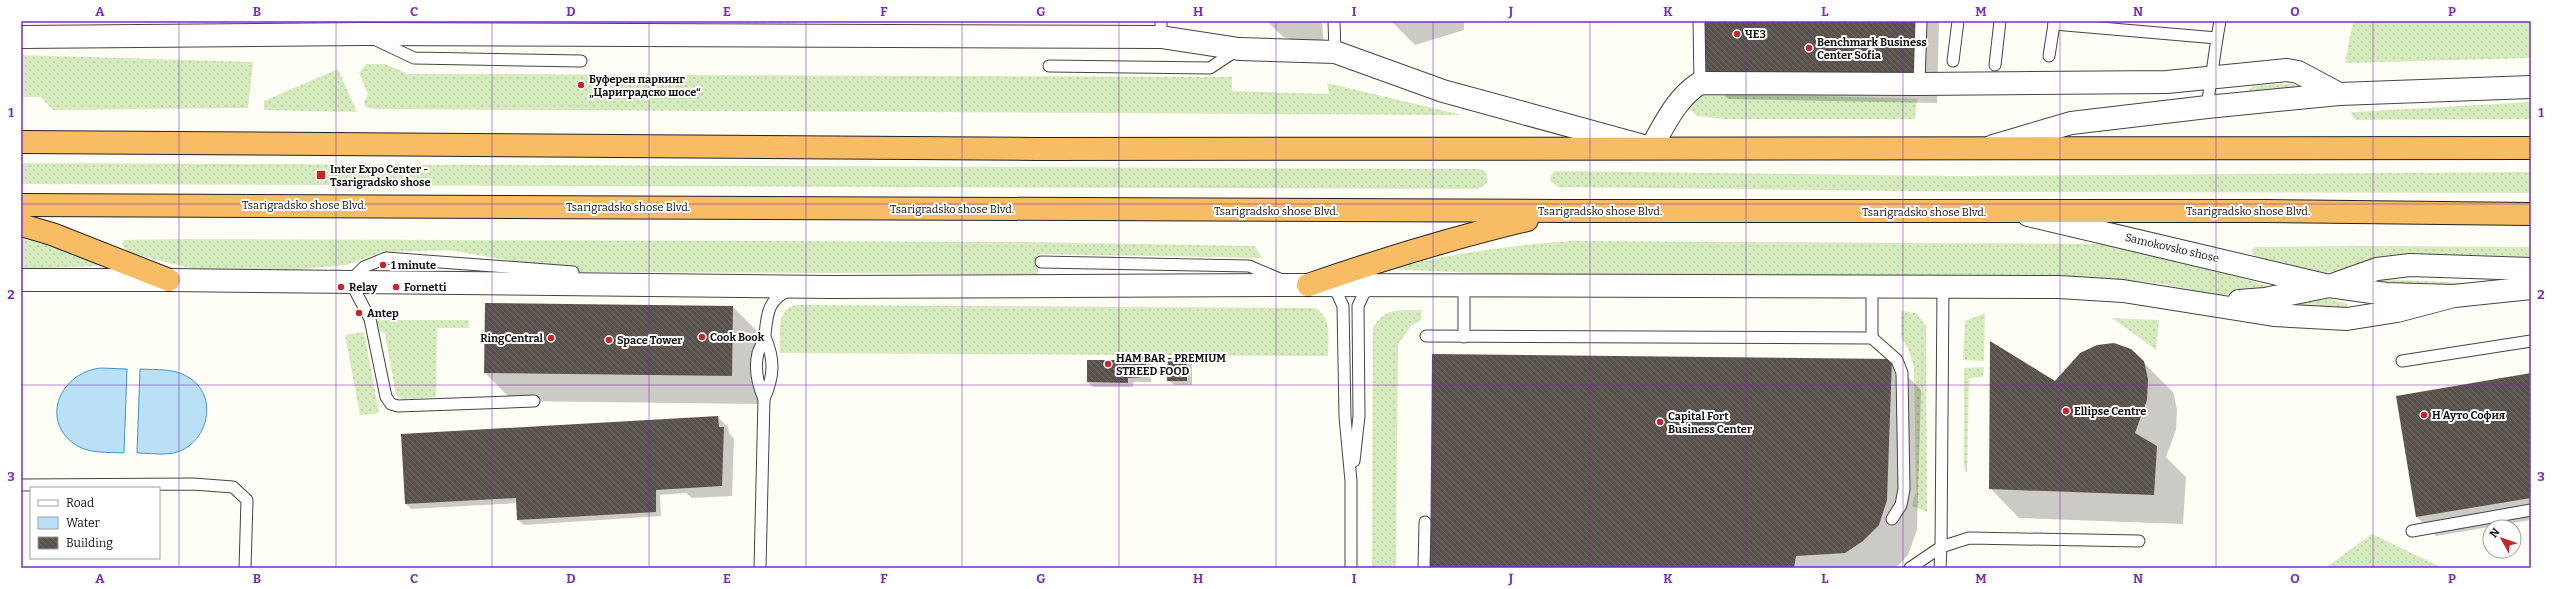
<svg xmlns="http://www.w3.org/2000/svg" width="2552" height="589" font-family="Bitter,serif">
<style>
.grass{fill:url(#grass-dots)}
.plaza{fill:url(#plaza-grid)}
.water{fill:#b9e0f7;stroke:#3f96cf}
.shadow{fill:#0003}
.building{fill:url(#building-back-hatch)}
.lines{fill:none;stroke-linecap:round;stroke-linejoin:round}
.service-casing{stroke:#444;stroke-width:13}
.minor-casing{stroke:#444;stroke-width:24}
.trunk-casing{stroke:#222;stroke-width:24}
.service{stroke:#fff;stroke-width:11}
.minor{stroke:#fff;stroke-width:22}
.trunk{stroke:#f7bc64;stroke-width:22}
.grid{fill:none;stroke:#7b2cbf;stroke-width:1;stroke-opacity:0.55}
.poi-dot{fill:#c4262e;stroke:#fff;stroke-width:1.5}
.labels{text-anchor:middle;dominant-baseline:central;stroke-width:4;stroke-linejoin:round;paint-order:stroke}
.poi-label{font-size:11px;font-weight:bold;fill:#111;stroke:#fff;text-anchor:start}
.street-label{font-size:11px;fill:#111;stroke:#fff}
.neatline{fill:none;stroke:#7b2cbf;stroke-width:1.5}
.grid-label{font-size:13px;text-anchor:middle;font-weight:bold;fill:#7b2cbf}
</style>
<defs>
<pattern id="grass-dots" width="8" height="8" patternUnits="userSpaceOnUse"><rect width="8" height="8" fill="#d5ebbd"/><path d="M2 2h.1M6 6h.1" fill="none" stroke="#b6c8a1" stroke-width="1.8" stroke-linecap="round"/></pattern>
<pattern id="plaza-grid" width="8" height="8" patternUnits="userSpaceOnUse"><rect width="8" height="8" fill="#f1ede2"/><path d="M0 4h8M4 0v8" fill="none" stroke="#cecac1"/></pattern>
<pattern id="building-back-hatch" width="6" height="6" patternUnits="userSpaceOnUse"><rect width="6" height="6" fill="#5a524d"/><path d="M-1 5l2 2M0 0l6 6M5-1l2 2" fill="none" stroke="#6d6662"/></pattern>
</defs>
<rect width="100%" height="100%" fill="#fffdf5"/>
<g class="grass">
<path d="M2353,21H2531V58L2345,63Z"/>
<path d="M21,55L253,62L248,108L53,110L41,97H21Z"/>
<path d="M366,64H385L408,74L1232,77V91L1329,94L1327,83L1462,115L374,109L365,107L364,102L368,94L359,73Z"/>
<path d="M338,69L357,112L264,110V101Z"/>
<path d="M2279,84H2294L2296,89L2250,92L2249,89L2254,86Z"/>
<path d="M1712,93L1917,99L1915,119H1725L1697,116L1687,107L1700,95Z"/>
<path d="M2531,102V119L2356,120L2351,114L2353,112Z"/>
<path d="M21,163L1478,169L1485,171L1488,179L1486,184L1478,189L21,184Z"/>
<path d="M1555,171L1949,176L2531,172V193L1987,192L1558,187L1550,181L1551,175Z"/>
<path d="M21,239L60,248L97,263L96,266L21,269Z"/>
<path d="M182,239L1026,242L1255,246L1262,258L1038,254V274L573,272L449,250L382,252L347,265L280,271L197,270L127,252L122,244L124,240Z"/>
<path d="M1572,241L2104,244L2155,254L2276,288C2243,307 2185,286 2149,282C2126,280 2103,280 2081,278L1498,274L1389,269C1450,254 1509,245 1572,241Z"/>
<path d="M2359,246L2531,247V257L2418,254L2381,259L2322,274L2306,272L2255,256L2251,250L2255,247Z"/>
<path d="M2382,279L2486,284L2480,288L2377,283Z"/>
<path d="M2326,298L2348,304L2346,307C2329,308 2308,311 2293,303Z"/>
<path d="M796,305L1314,308C1333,316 1328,339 1328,356L780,353C781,336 775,309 796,305Z"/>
<path d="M1422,310L1421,320L1411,326L1398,344L1396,568H1372L1373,328C1385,306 1400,311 1422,310Z"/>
<path d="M1901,311L1916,313L1926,326L1927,512L1912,506L1916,492L1914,368L1908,348L1901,338Z"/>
<path d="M1985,313L1984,361L1963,360L1965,321Z"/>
<path d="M2112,318L2159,320L2156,350Z"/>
<path d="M378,320H469V328H437L436,397L402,399L396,395L385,333L379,331L376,323Z"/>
<path d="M364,332L379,413L360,415L345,335Z"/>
<path d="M1984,367L1983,377L1969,378L1967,473L1964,467V368Z"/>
<path d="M2372,534L2443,568H2325Z"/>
</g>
<rect class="plaza" x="736" y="21" width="57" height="6"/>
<g class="water">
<path d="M101,368L127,369L124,453C108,452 90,454 76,445C39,421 60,372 101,368Z"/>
<path d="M140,369C156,370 174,368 188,377C219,395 209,442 177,452C165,456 150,453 137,453Z"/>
</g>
<g class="shadow">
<path d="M1267,21H1322L1324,48L1283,37Z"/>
<path d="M1391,21H1464V30L1415,45Z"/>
<path d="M1704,21H1939L1937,103L1728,99L1704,75Z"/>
<path d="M733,307L761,335L759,404L513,401L485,373Z"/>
<path d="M1146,358L1151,363V382H1133V387H1093L1088,382Z"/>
<path d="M1187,358L1192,363V385H1174L1168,380Z"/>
<path d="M1891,360L1921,390L1917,530L1908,555L1896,568H1431Z"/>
<path d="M2143,362L2173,392L2177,409L2176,430L2166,457L2186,477L2183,524L2019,518L1990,488L2055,382Z"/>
<path d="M2531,374V520L2436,536L2417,517Z"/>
<path d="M718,417L728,427L729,433L734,439L732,496L692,498L686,493L660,495L661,516L524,525L518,520V503L411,509L406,504Z"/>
</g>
<g class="building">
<path d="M1703,21H1915L1913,79L1703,75Z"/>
<path d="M485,303L733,306L732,376L484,373Z"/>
<path d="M1990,341L2055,381L2080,353L2097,345L2114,343L2131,349L2144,361L2148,379L2147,400L2135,433L2157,446L2154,495L1989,489Z"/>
<path d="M1432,354L1892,359L1887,500L1879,525L1863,541L1845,553L1796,556L1794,568H1430Z"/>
<path d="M1129,357H1146V377L1128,378V383L1087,382V360H1128Z"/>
<path d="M1168,357H1187V381H1167Z"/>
<path d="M2531,373V498L2416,517L2396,396Z"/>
<path d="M718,416L719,427H724L722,486L656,490V512L517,520L516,498L405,504L401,434Z"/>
</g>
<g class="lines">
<g class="service-casing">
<g id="service">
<path d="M1334,21L1335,52"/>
<path d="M1699,21L1700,83"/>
<path d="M2054,21V24L2217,38L2207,107"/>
<path d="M1161,37V21"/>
<path d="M2217,38L2220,21"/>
<path d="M374,39L414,58L581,61"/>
<path d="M2049,56L2054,24"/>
<path d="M1953,61L1958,21"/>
<path d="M1995,65L2000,21"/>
<path d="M1049,66L1210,68L1237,50"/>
<path d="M1919,84L1921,21"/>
<path d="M1041,262L1249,266L1282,280"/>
<path d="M1329,287L1337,293L1343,306L1345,417L1351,481V568"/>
<path d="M1426,336L1872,338V288"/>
<path d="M1464,337V287"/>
<path d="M1872,338L1897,360L1902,373L1904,489L1901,505L1892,519"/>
<path d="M2402,361L2531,341"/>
<path d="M764,399C758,385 754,369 758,353C760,347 764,341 765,335C767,316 767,298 791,290"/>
<path d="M534,401L398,406L391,404L386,397L370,319L350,281L364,267L386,258L573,272"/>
<path d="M1354,461L1359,416L1358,306L1364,293L1374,287"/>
<path d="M21,485L193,484L233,487L247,500L245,568"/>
<path d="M2412,531L2531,510"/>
<path d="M760,568L764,399C774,376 775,360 765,337"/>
<path d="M1424,568L1425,522"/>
<path d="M1910,568L1941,547L1943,288"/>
<path d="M1940,568L1941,547L1969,538L2139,541"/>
</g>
</g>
<g class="minor-casing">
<g id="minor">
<path d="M21,37L363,34L1161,37L1239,49L1335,52L1443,91L1651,148C1665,124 1676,98 1700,83L1919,84L2167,82L2287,70L2298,72L2339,94"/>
<path d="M1993,146L2071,123L2207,107L2339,94L2531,87"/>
<path d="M2028,215L2329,286L2386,294L2454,296L2531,288"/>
<path d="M21,280H169L831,287L1292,285L2059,287L2123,291L2274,315L2347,319L2397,311L2454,296"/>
<path d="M2239,301L2265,299L2329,286L2377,269L2410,265L2531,269"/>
</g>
</g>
<g class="trunk-casing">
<g id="trunk">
<path d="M21,142L1037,149L2531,148"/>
<path d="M21,205L1562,211H2265L2531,214"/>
<path d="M21,225L52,234L169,280"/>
<path d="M1308,285C1380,260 1452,238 1527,220"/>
</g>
</g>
<use href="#service" class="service"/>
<use href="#minor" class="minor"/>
<use href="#trunk" class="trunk"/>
</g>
<path class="grid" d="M179,21V568M336,21V568M492,21V568M649,21V568M806,21V568M962,21V568M1119,21V568M1276,21V568M1433,21V568M1590,21V568M1746,21V568M1903,21V568M2060,21V568M2216,21V568M2373,21V568M21,204H2531M21,385H2531"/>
<g class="poi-dot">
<circle cx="1737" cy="34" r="4"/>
<circle cx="1809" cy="48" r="4"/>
<circle cx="581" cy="85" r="4"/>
<rect x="316" y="170" width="10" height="10" rx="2"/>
<circle cx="383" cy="265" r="4"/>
<circle cx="341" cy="287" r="4"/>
<circle cx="396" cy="287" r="4"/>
<circle cx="359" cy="313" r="4"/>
<circle cx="702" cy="337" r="4"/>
<circle cx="551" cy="338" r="4"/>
<circle cx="609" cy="340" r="4"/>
<circle cx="1108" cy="364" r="4"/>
<circle cx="2066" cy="411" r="4"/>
<circle cx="2424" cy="415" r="4"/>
<circle cx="1660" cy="422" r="4"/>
</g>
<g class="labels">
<g class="poi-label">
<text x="1745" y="34">ЧЕЗ</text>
<text x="1817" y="42">Benchmark Business<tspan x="1817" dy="13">Center Sofia</tspan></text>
<text x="589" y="79">Буферен паркинг<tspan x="589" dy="13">„Цариградско шосе“</tspan></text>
<text x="330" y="169">Inter Expo Center -<tspan x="330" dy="13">Tsarigradsko shose</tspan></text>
<text x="391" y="265">1 minute</text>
<text x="349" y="287">Relay</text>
<text x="404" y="287">Fornetti</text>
<text x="367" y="313">Antep</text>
<text x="710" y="337">Cook Book</text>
<text x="543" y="338" text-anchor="end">RingCentral</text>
<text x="617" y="340">Space Tower</text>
<text x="1116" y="358">HAM BAR - PREMIUM<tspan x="1116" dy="13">STREED FOOD</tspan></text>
<text x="2074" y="411">Ellipse Centre</text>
<text x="2432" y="415">Н Ауто София</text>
<text x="1668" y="416">Capital Fort<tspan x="1668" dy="13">Business Center</tspan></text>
</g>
<g class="street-label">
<text x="304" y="205">Tsarigradsko shose Blvd.</text>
<text x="628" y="207">Tsarigradsko shose Blvd.</text>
<text x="952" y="209">Tsarigradsko shose Blvd.</text>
<text x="1276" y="211">Tsarigradsko shose Blvd.</text>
<text x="1600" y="211">Tsarigradsko shose Blvd.</text>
<text x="2248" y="211">Tsarigradsko shose Blvd.</text>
<text x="1924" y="212">Tsarigradsko shose Blvd.</text>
<text transform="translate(2172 248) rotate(13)">Samokovsko shose</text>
</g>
</g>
<rect width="2552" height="589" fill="none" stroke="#ffffff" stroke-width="44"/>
<rect x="30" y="487" width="130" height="72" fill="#ffffff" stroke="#a0a0a0"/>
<rect x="38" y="500" width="20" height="6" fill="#ffffff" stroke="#a0a0a0"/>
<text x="66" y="507" font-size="12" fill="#111111">Road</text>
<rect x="38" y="517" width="20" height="12" fill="#b9e0f7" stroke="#a0a0a0"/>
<text x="66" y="527" font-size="12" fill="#111111">Water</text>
<rect x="38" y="537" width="20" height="12" fill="url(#building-back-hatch)" stroke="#a0a0a0"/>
<text x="66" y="547" font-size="12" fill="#111111">Building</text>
<g transform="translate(2502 539) rotate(310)"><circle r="19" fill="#ffffff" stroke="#a0a0a0"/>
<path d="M0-3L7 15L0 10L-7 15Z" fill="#c4262e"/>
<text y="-6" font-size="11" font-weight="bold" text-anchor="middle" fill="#111111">N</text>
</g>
<rect x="22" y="22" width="2508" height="545" class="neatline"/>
<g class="grid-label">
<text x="100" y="16">A</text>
<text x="257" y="16">B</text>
<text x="414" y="16">C</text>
<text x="571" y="16">D</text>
<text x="727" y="16">E</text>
<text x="884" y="16">F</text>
<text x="1041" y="16">G</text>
<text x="1198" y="16">H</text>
<text x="1354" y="16">I</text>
<text x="1511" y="16">J</text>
<text x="1668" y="16">K</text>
<text x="1825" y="16">L</text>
<text x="1981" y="16">M</text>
<text x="2138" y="16">N</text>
<text x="2295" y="16">O</text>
<text x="2452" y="16">P</text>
<text x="11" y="117">1</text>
<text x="2541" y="117">1</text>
<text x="11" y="299">2</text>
<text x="2541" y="299">2</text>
<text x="11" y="481">3</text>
<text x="2541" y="481">3</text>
<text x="100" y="583">A</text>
<text x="257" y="583">B</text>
<text x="414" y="583">C</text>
<text x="571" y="583">D</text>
<text x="727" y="583">E</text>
<text x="884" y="583">F</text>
<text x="1041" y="583">G</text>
<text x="1198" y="583">H</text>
<text x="1354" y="583">I</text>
<text x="1511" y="583">J</text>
<text x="1668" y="583">K</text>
<text x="1825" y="583">L</text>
<text x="1981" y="583">M</text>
<text x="2138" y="583">N</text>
<text x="2295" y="583">O</text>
<text x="2452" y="583">P</text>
</g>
</svg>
